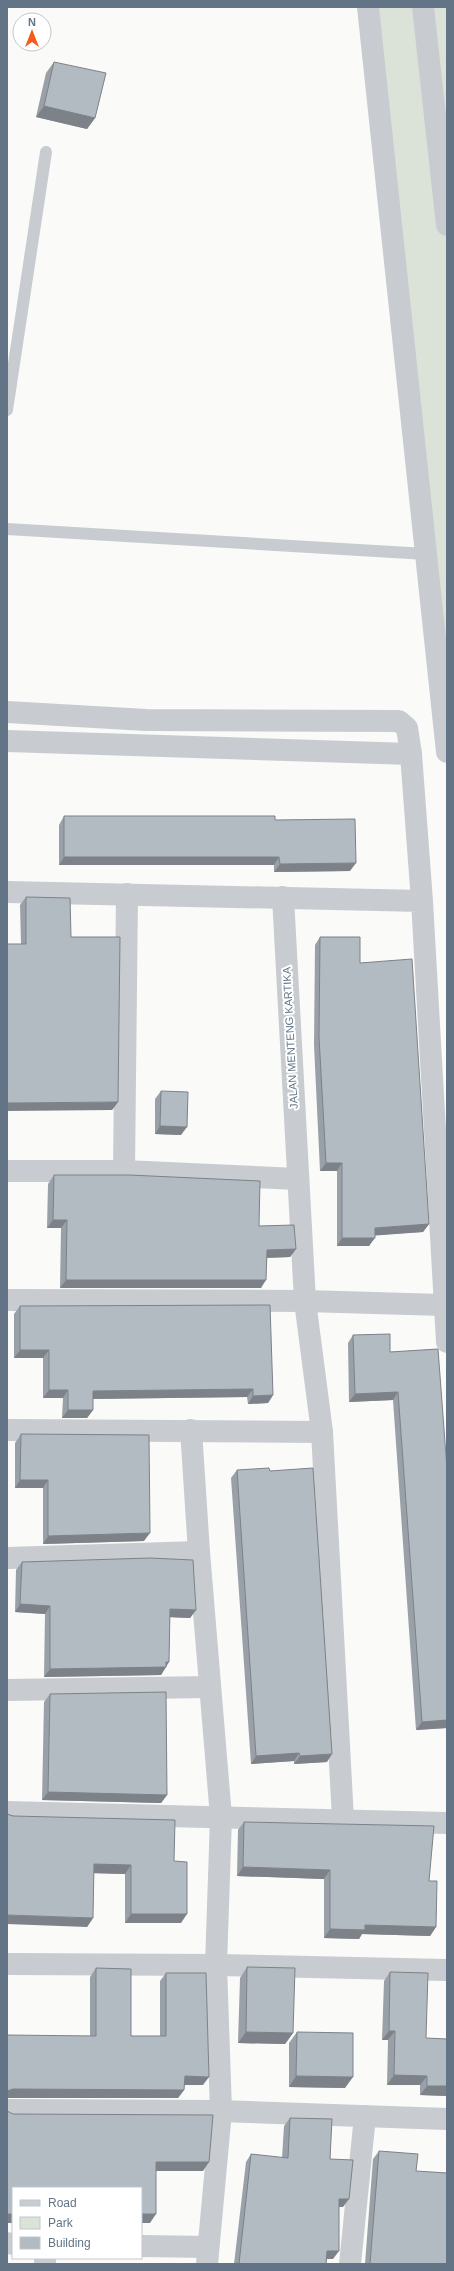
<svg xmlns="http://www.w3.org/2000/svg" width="454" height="2271" font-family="Arial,sans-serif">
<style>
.green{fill:#dbe3d8}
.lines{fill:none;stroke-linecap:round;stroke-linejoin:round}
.service{stroke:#c8ccd0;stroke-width:12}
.minor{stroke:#c8ccd0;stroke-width:22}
.wall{fill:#99a0a7}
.shaded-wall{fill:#7d8288}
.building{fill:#b2bac2;stroke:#7d8288}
.labels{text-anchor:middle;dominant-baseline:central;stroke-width:4;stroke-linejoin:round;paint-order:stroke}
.street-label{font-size:11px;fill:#627486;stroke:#fff}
</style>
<rect width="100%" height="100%" fill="#fafaf8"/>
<path class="green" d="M358,7H447V754Z"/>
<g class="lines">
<g class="service">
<path d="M7,410L46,152"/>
<path d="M7,529L426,554"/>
</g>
<g class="minor">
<path d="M368,7L447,752"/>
<path d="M423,7L447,225"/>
<path d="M7,712L146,720L399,721L407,728L411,754L422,901"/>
<path d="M7,741L411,754"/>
<path d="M7,892L422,901L447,1342"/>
<path d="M283,897L305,1301L322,1432L343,1819"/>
<path d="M7,1171H124L297,1179"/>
<path d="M124,1171L127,894"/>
<path d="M7,1300L305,1301L443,1305"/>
<path d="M7,1430L322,1432"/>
<path d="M191,1430L199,1552L221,1817L216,1965L221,2111L207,2264"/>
<path d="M7,1558L199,1552"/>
<path d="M7,1690L210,1687"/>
<path d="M7,1812L447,1823"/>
<path d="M7,1964L216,1965L447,1970"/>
<path d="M7,2110L221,2111L447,2119"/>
<path d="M7,2243L13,2244"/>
<path d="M141,2246L208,2247"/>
<path d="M45,2264V2258"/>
<path d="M350,2264L365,2116"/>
</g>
</g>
<g class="wall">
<path d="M54,62L95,118L87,129L36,117L46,73Z"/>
<path d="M64,816L275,820L350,871L274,872V865H59V825Z"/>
<path d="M26,897L71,937L118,1102L112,1110L21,944L20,905Z"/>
<path d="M320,937L360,963L429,1224L423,1232L375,1235L369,1246H337V1171H320L314,1045L315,945Z"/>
<path d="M161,1091L181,1135L155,1134V1099Z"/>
<path d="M54,1175L259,1226L296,1249L290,1257L267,1258L261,1288H60L61,1228H47L48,1184Z"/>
<path d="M20,1306L273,1395L268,1403L248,1404L247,1397L93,1399V1410L87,1418H62L63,1398H43V1358H14V1314Z"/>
<path d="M353,1335L390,1352L438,1349L447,1728L416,1730L393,1400L349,1402L348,1343Z"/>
<path d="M21,1434L144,1541L43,1544V1488H15V1443Z"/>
<path d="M237,1470L270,1471L327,1762L294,1764V1761L251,1764L231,1478Z"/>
<path d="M22,1562L196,1610L190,1618L170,1617L166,1667L161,1675L44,1677L45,1614L15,1612L16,1570Z"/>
<path d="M50,1694L167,1795L161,1803L42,1800L44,1702Z"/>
<path d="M7,1814L174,1861L181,1923H125V1874L93,1873V1918L87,1927Z"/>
<path d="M244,1822L429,1881L436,1927L430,1936L362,1934L359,1939L324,1938V1879L237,1876L238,1830Z"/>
<path d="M247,1967L293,2033L285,2044L238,2043L240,1978Z"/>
<path d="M96,1968L131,2036H160V1981L166,1973L203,2085H184V2090L178,2098H7L90,2036V1977Z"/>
<path d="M390,1972L426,2038L447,2096L420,2095V2085H387L388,2040H382L384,1981Z"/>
<path d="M297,2032L345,2088L289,2087V2043Z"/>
<path d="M290,2118L330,2159L343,2207H339L333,2259H327L326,2264H234L246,2162L251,2154L282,2158L284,2126Z"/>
<path d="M379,2151L416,2171L447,2264H365L373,2159Z"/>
</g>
<g class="shaded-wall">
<path d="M44,106L95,118L87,129L36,117Z"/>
<path d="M64,857H279L274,865H59Z"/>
<path d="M356,863L350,871L274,872L280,864Z"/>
<path d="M118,1102L112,1110L7,1111V1103Z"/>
<path d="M160,1126L187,1127L181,1135L155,1134Z"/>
<path d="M326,1163H342L337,1171H320Z"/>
<path d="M53,1220H67L61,1228H47Z"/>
<path d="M429,1224L423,1232L369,1236L375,1228Z"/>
<path d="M342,1238H375L369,1246H337Z"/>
<path d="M296,1249L290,1257L261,1258L267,1250Z"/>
<path d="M66,1280H266L261,1288H60Z"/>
<path d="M20,1350H49L43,1358H14Z"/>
<path d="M253,1389L247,1397L87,1399L93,1391Z"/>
<path d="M49,1390H68L63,1398H43Z"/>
<path d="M398,1392L393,1400L349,1402L355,1394Z"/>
<path d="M273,1395L268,1403L248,1404L253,1396Z"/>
<path d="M68,1410H93L87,1418H62Z"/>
<path d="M20,1480H48L43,1488H15Z"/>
<path d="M150,1533L144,1541L43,1544L48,1536Z"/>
<path d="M20,1604L50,1606L45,1614L15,1612Z"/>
<path d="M170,1609L196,1610L190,1618L165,1617Z"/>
<path d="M169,1662L161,1675L44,1677L50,1669Z"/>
<path d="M447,1720V1728L416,1730L422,1722Z"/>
<path d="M299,1753L294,1761L251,1764L256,1756Z"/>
<path d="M332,1754L327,1762L294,1764L300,1756Z"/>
<path d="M48,1792L167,1795L161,1803L42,1800Z"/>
<path d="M94,1864L131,1865L125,1874L87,1873Z"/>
<path d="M243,1867L330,1870L324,1879L237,1876Z"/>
<path d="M131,1914H187L181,1923H125Z"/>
<path d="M7,1915L93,1918L87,1927L7,1924Z"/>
<path d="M365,1925L436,1927L430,1936L362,1934L359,1939L324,1938L330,1929Z"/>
<path d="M389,2031H395L388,2040H382Z"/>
<path d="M246,2032L293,2033L285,2044L238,2043Z"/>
<path d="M394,2075L427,2076L420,2085H387Z"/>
<path d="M185,2076L209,2077L203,2085H179Z"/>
<path d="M296,2076L353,2077L345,2088L289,2087Z"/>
<path d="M427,2086H447V2096L420,2095Z"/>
<path d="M13,2089L184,2090L178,2098H7V2091Z"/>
<path d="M156,2162H209L203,2171H150Z"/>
<path d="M339,2199H349L343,2207H334Z"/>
<rect x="7" y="2214" width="6" height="9"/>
<path d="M141,2214H156L150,2223H141Z"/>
<path d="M327,2251H339L333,2259H321Z"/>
</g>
<g class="building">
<path d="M54,62L106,73L95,118L44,106Z"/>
<path d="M64,816H275V820L355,819L356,863L280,864L279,857H64Z"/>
<path d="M26,897L70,898L71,937H120L118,1102L7,1103V944H26Z"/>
<path d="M320,937H360V963L412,959L429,1224L375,1228V1238H342V1163H326L319,1037Z"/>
<path d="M161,1091L188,1092L187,1127L160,1126Z"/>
<path d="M54,1175H129L260,1181L259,1226L294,1225L296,1249L267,1250L266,1280H66L67,1220H53Z"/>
<path d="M270,1305L273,1395L253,1396V1389L93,1391V1410H68V1390H49V1350H20V1306Z"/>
<path d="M390,1334V1352L438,1349L447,1469V1720L422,1722L398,1392L355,1394L353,1335Z"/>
<path d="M21,1434L149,1435L150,1533L48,1536V1480H20Z"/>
<path d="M269,1468L270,1471L313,1468L332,1754L300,1756L299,1753L256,1756L237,1470Z"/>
<path d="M150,1558L193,1560L196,1610L170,1609L169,1662H166V1667L50,1669V1606L20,1604L22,1562Z"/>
<path d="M166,1692L167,1795L48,1792L50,1694Z"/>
<path d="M7,1814L13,1816L175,1820L174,1861L187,1862V1914H131V1865L94,1864L93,1918L7,1915Z"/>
<path d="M244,1822L434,1826L429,1881H437L436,1927L365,1925V1930L330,1929V1870L243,1867Z"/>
<path d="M247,1967L295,1968L293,2033L246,2032Z"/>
<path d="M96,1968L131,1969V2036H166V1973H206L209,2077L185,2076L184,2090L13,2089L7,2091V2035L96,2036Z"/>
<path d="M390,1972L428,1973L426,2038L447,2039V2086H427V2076L394,2075L395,2031H389Z"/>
<path d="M297,2032L353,2033V2077L296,2076Z"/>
<path d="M7,2111L13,2114L213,2115L209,2162H156V2214H141V2188H13V2214H7Z"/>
<path d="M290,2118L332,2119L330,2159L353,2160L349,2199H339V2251H327L326,2264H239L251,2154L288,2158Z"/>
<path d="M379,2151L418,2154L416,2171L447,2173V2264H370Z"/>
</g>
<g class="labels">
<g class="street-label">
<text transform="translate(290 1038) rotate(-93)">JALAN MENTENG KARTIKA</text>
</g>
</g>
<rect width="454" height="2271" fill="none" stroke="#627486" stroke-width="16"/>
<rect x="12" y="2187" width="130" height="72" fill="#ffffff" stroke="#c0c7cf"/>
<rect x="20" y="2200" width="20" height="6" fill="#c8ccd0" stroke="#c0c7cf"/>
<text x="48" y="2207" font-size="12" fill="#627486">Road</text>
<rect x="20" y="2217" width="20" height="12" fill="#dbe3d8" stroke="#c0c7cf"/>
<text x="48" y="2227" font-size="12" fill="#627486">Park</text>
<rect x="20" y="2237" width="20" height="12" fill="#b2bac2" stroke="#c0c7cf"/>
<text x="48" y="2247" font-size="12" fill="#627486">Building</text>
<g transform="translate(32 32)"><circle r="19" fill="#ffffff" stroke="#c0c7cf"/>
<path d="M0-3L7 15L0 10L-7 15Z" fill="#f45b1d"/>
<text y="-6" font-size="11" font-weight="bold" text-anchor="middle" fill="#627486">N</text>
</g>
</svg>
